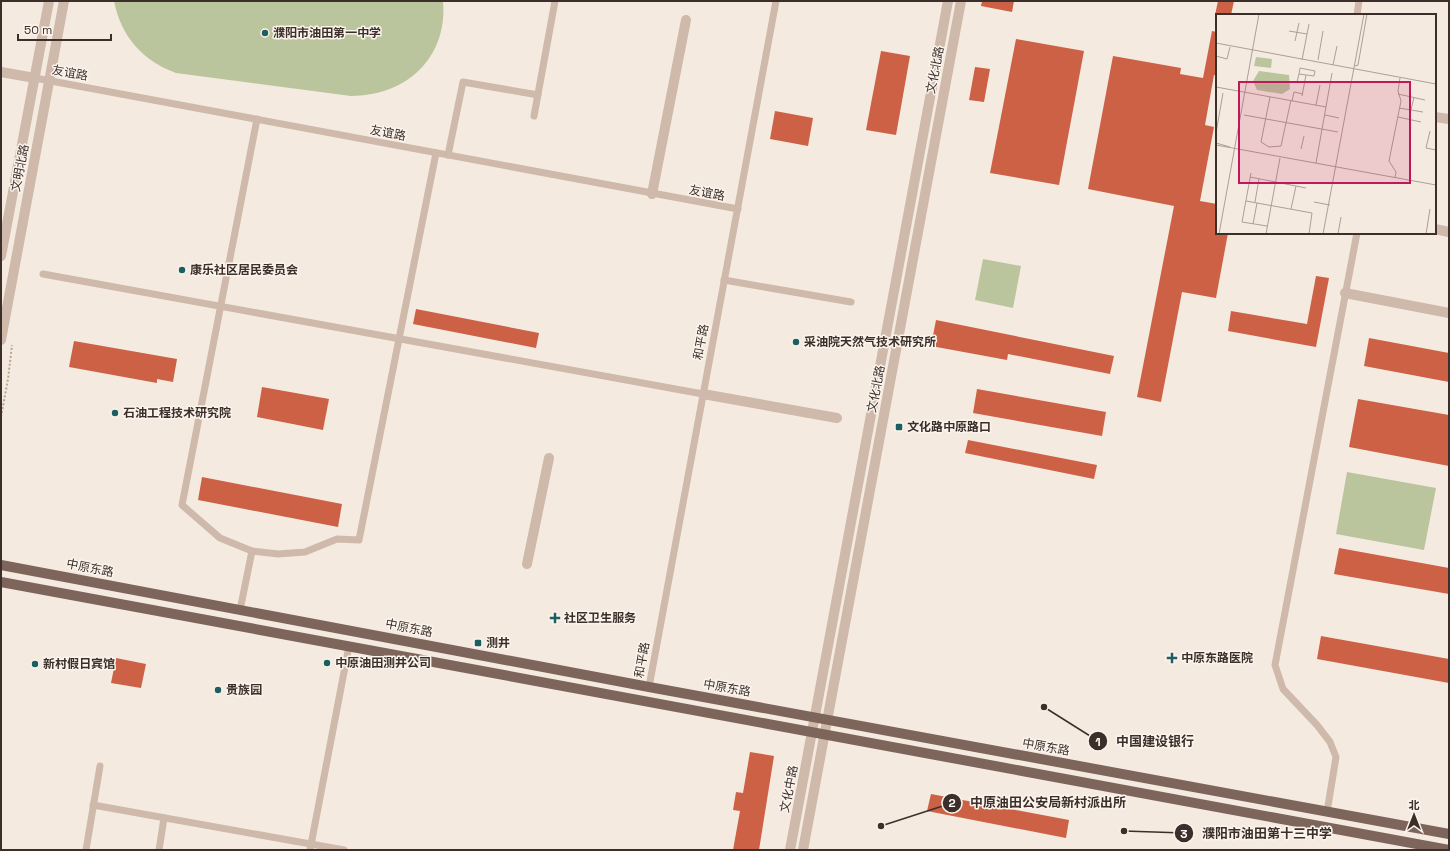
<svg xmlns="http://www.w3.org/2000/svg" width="1450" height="851" font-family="'Space Grotesk','Noto Sans SC',sans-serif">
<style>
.green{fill:#bac59e}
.building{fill:#cd6146}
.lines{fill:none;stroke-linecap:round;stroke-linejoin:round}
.path{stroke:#baa395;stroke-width:2;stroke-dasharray:2 2;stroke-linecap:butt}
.service{stroke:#ceb9ab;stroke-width:7}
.minor{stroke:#ceb9ab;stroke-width:10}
.tertiary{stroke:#ceb9ab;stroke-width:10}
.primary{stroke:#7e655b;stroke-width:10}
.poi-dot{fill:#1d5e60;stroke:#fbf4ed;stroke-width:1.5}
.labels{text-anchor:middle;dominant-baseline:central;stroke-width:3;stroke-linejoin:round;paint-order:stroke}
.poi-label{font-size:12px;font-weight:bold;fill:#3c2f2a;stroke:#fbf4ed;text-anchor:start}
.street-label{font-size:12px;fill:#3c2f2a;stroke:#fbf4ed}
.inset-road{fill:none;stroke:#ab9f97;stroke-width:1}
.view{fill:#c2185b;fill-opacity:0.15;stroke:#c2185b;stroke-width:2}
.inset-edge{fill:none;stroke:#3c2f2a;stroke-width:2}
.leader{fill:none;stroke:#3c2f2a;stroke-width:1.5}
.callout-dot{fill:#3c2f2a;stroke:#fbf4ed;stroke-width:1.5}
.mark-label{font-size:12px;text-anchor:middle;font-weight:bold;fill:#fff}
.callout-label{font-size:13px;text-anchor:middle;font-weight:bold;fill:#3c2f2a;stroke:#fbf4ed;stroke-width:3;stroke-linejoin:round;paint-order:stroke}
</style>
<rect width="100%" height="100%" fill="#f5eae0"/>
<g class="green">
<path d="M114,1H443C448,58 406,96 351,96L176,73C143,61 121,37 114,1Z"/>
<path d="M983,259L1021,266L1013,308L975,300Z"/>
<path d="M1347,472L1436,488L1424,550L1336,534Z"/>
</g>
<g class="building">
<path d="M982,1H1014L1012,12L981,6Z"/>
<path d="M1218,1H1234L1231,15H1215Z"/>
<path d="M1212,31L1217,32V76L1214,75L1205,125L1214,127L1200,201L1217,204V233H1228L1216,298L1182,292L1161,402L1137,397L1174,206L1088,189L1113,56L1181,68L1180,74L1203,78Z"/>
<path d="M1016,39L1084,51L1059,185L990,173Z"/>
<path d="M881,51L910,56L896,135L866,130Z"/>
<path d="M975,67L990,69L984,102L969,100Z"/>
<path d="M775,111L813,118L808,146L770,139Z"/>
<path d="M1316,276L1329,278L1316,347L1228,331L1231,311L1307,324Z"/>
<path d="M416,309L539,333L536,348L413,324Z"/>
<path d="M936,320L1114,356L1110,374L1008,354L1007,360L931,346Z"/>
<path d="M1369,338L1449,353V382L1364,366Z"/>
<path d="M74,341L177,359L173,382L157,379V383L69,367Z"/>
<path d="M262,387L329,399L323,430L257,417Z"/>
<path d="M977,389L1106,412L1102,436L973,413Z"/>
<path d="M1358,399L1449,415V466L1349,447Z"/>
<path d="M968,440L1097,465L1094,479L965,453Z"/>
<path d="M202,477L342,504L338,527L198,500Z"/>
<path d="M1339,548L1449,568V594L1334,574Z"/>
<path d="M1321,636L1449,659V683L1317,659Z"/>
<path d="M116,658L146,664L141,688L111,683Z"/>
<path d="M750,752L774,756L759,850H733L740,811L733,810L736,792L743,793Z"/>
<path d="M931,794L1069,820L1066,838L927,811Z"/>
</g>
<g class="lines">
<path class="path" d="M1,417L8,379L12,345"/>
<g class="service">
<path d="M1357,15L1359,1"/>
<path d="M35,78L738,209"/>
<path d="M534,116L555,1"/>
<path d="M257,119L182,505L220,538L252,551L278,554L305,552L337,539L359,540L436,153"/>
<path d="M448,155L463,82L538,95"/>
<path d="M43,274L703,394"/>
<path d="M724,280L851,302"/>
<path d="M240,610L252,551"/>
<path d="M649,687L776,1"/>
<path d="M93,805L344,850"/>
<path d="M1327,812L1336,757L1330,742L1317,725L1283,689L1275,665L1357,233"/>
<path d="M86,850L100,766"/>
<path d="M159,850L164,818"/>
<path d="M310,850L349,646"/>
</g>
<g class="minor">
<path d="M1,72L35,78"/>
<path d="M1435,117L1449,119"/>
<path d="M652,194L686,20"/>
<path d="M1435,229L1449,232"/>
<path d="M1345,293L1449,313"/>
<path d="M703,394L837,418"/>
<path d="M527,564L549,458"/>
</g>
<g class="tertiary">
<path d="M1,256L49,1"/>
<path d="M1,340L64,1"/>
<path d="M790,850L948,1"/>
<path d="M803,850L961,1"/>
</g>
<g class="primary">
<path d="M1,565L649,687L1449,834"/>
<path d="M1,582L1449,850"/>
</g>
</g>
<g class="poi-dot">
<circle cx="265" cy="33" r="4"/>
<circle cx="182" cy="270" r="4"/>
<circle cx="796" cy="342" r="4"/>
<circle cx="115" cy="413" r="4"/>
<rect x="895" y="423" width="8" height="8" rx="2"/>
<path d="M553 612h4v4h4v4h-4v4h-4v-4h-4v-4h4z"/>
<rect x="474" y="639" width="8" height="8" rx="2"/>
<path d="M1170 652h4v4h4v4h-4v4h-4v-4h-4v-4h4z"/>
<circle cx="327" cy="663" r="4"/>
<circle cx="35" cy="664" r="4"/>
<circle cx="218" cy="690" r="4"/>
</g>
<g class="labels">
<g class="poi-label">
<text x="273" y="33">濮阳市油田第一中学</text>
<text x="190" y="270">康乐社区居民委员会</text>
<text x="804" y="342">采油院天然气技术研究所</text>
<text x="123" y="413">石油工程技术研究院</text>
<text x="907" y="427">文化路中原路口</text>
<text x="564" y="618">社区卫生服务</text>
<text x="486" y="643">测井</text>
<text x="1181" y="658">中原东路医院</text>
<text x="335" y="663">中原油田测井公司</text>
<text x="43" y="664">新村假日宾馆</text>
<text x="226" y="690">贵族园</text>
</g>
<g class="street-label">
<text transform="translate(935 70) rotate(-79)">文化北路</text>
<text transform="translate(70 73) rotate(10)">友谊路</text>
<text transform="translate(388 133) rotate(11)">友谊路</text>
<text transform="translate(20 168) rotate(-79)">文明北路</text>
<text transform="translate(707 193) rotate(11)">友谊路</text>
<text transform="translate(701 342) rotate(-79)">和平路</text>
<text transform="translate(876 389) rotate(-79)">文化北路</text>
<text transform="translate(90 568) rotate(11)">中原东路</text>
<text transform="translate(409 628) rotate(11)">中原东路</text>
<text transform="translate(642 660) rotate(-80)">和平路</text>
<text transform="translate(727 688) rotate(10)">中原东路</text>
<text transform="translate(1046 747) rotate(10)">中原东路</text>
<text transform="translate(789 789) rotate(-79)">文化中路</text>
</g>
</g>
<g transform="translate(1216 14)">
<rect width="220" height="220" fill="#f5eae0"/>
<path d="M40,43L56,45L55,54L38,52ZM43,57L73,61L74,75L66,80L41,76L37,67Z" fill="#bac59e"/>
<path class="inset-road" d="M73,17L91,20M79,27L83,9M0,29L220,70M0,42L11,45L14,33M86,46L93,10M102,46L107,17M117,51L121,32M139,52L142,51L151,0M81,68L83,60L84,54L99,57L98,62L83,60M0,73L110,93M182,80L209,86M86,82L90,61M54,83L45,128L53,133L65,132L75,86M76,87L78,78L87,80M100,91L104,71M183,94L207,98M195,96L198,83M28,101L122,118M109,101L123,104M182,103L205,108M214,117L210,134L220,136M0,119L7,79M0,129L14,133M0,131L220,171M85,135L88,122M100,149L116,59M35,159L26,208L51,212M34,163L90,174M179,164L180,158L173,147L185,87L182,77L184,64M30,187L96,199L93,220M39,188L43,165M98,188L114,191M75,195L80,172M37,210L41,189M3,220L43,0M50,220L64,144M107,220L148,0M122,220L125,203M210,220L214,195"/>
<path class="view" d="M23,68H194V169H23Z"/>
<rect width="220" height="220" class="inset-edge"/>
</g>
<path class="leader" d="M1044 707L1098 741M881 826L952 803M1124 831L1184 833"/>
<g class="callout-dot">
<circle cx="1044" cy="707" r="4"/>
<circle cx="881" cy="826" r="4"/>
<circle cx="1124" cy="831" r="4"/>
<circle cx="1098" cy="741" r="10"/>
<circle cx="952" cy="803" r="10"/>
<circle cx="1184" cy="833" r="10"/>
</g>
<g class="mark-label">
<text x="1098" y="746">1</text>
<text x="952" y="807">2</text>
<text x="1184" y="838">3</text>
</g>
<g class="callout-label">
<text x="1155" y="746">中国建设银行</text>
<text x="1048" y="807">中原油田公安局新村派出所</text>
<text x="1267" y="838">濮阳市油田第十三中学</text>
</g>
<rect width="1450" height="851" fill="none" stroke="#3c2f2a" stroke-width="4"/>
<g transform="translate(1414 815)" stroke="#fbf4ed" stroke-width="3" paint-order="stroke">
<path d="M0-3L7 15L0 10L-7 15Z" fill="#3c2f2a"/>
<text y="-6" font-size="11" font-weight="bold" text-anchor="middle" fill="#3c2f2a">北</text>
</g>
<path d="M18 34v6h93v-6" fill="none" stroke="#3c2f2a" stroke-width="2"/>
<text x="24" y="34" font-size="12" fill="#3c2f2a" stroke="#fbf4ed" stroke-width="3" paint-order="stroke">50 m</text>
</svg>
